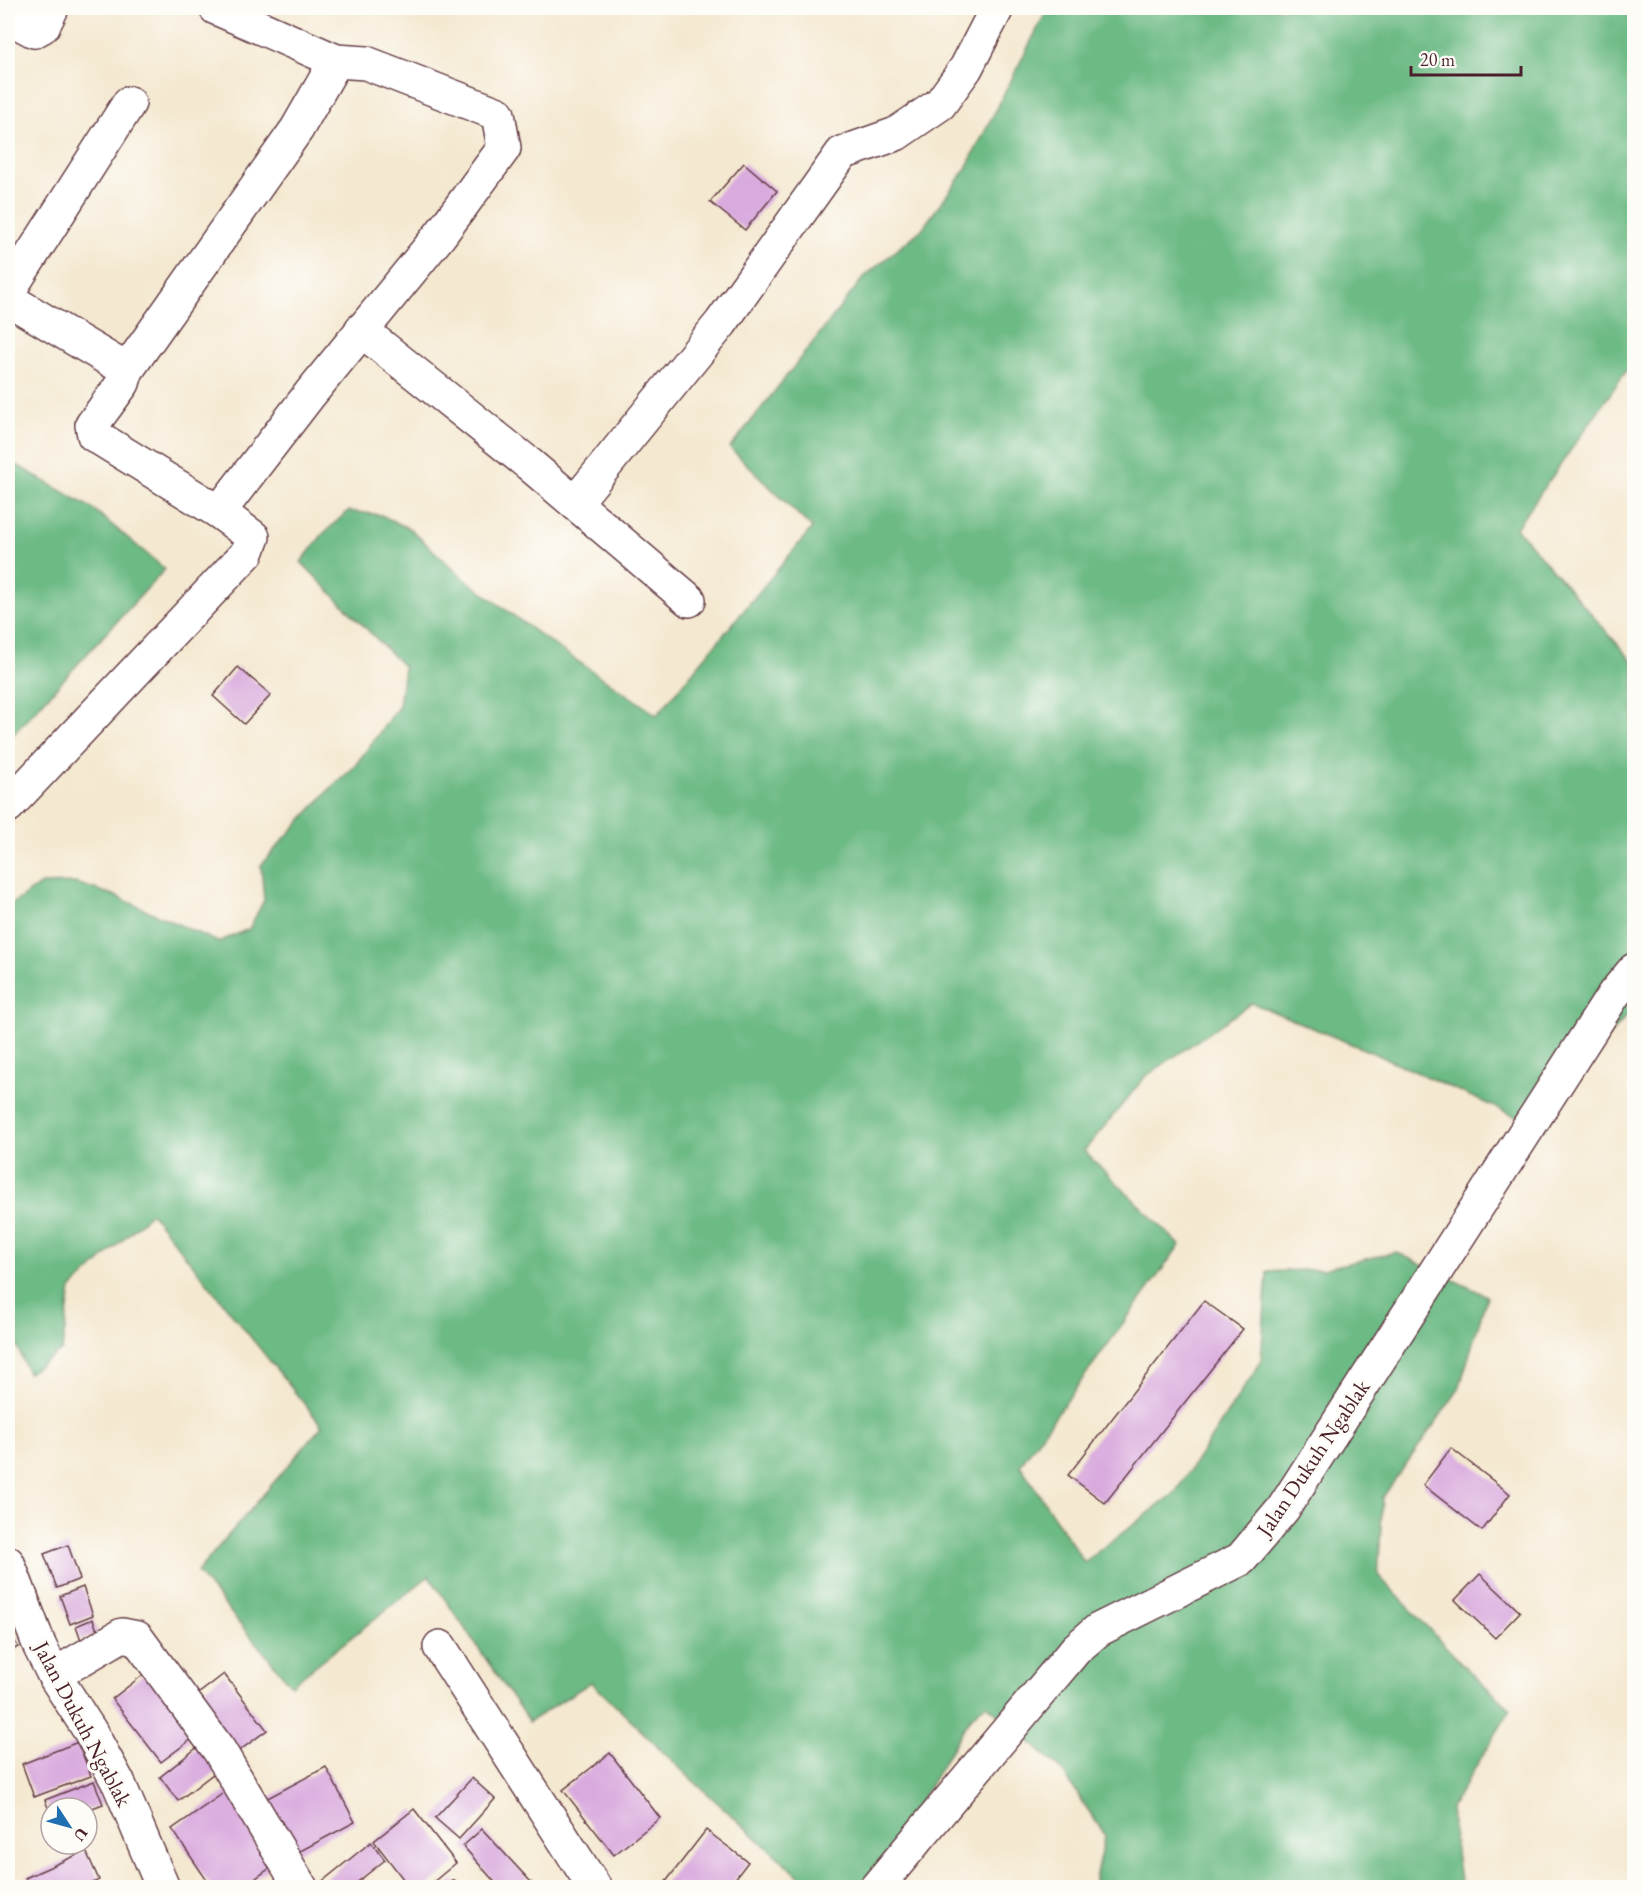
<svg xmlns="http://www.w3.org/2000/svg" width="1642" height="1895" font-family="'EB Garamond',serif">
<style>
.forest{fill:#6cba84;stroke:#5b6c58;stroke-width:1.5}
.building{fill:#d9aade}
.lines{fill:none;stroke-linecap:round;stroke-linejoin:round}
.minor-casing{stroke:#643d44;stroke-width:36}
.minor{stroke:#fff;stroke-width:33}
.labels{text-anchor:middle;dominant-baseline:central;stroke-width:6;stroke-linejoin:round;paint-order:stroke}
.street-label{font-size:22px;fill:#4a1f2b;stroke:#fdfcf7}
</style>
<rect width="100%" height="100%" fill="#fdfcf7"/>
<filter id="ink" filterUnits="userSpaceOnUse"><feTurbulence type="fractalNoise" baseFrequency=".0167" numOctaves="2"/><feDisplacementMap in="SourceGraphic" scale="12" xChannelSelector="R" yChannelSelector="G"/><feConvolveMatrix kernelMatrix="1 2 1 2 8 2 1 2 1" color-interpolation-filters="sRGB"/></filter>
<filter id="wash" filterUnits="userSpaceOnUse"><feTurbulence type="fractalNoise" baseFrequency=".008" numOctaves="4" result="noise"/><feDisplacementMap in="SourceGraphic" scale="24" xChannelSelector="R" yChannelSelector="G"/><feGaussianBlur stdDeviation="1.35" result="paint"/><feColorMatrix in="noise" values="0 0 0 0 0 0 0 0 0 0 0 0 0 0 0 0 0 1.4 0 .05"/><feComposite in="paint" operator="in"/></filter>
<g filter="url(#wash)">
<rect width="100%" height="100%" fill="#f4e8d0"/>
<g class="forest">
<path d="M1048,8H1634V360L1516,528L1634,663V1009L1611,1033L1544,1129L1378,1055L1252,1003L1145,1077L1084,1151L1180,1245L1020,1465L1084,1562L1175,1493L1261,1362L1267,1272L1322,1269L1396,1252L1487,1296L1459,1389L1383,1497L1378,1575L1469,1671L1511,1709L1450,1809L1461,1887H1093L1105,1835L1060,1768L986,1704L970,1718L869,1887H794L800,1877L689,1777L591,1682L529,1722L429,1576L291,1685L197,1572L322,1426L151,1213L71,1289L62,1350L28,1373L12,1333L8,1337V907L41,884L76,883L113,895L218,942L249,929L264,900L261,865L282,841L330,789L354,767L399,706L404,667L301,562L323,534L348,511L381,515L410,529L462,577L544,638L657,715L812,528L730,448L864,277L922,229L965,170Z"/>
<path d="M8,460L92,508L165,569L8,740Z"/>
</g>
<g id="blocks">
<g class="building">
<path d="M744,163L777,191L745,230L710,202Z"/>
<path d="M238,667L271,695L244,724L213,696Z"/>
<path d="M1204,1301L1243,1329L1105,1503L1068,1475Z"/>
<path d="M1451,1448L1510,1494L1482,1531L1423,1485Z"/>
<path d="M68,1545L80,1579L57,1588L44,1554Z"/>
<path d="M1480,1574L1520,1612L1495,1638L1455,1600Z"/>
<path d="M83,1587L93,1615L70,1624L60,1596Z"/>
<path d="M93,1619L98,1633L81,1640L76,1626Z"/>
<path d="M8,1628L18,1647L8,1653Z"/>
<path d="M148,1671L197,1735L161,1762L112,1699Z"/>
<path d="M224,1674L267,1730L231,1757L189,1701Z"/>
<path d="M78,1742L91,1776L34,1797L22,1764Z"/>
<path d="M199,1746L218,1770L178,1801L160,1777Z"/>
<path d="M610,1753L660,1818L614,1855L563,1790Z"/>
<path d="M326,1767L355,1822L291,1856L262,1801Z"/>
<path d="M472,1778L495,1799L459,1839L435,1818Z"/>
<path d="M94,1781L103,1804L87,1810V1808H51V1815L45,1800Z"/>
<path d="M228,1790L277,1863L242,1888H212L172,1829Z"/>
<path d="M414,1809L456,1863L426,1888H410L374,1841Z"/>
<path d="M482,1829L531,1882L525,1888H500L463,1846Z"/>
<path d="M706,1830L748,1862L728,1888H661Z"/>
<path d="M371,1842L385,1860L350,1888H314Z"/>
<path d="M86,1851L99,1880L82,1888H29L25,1878Z"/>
<path d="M454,1880L460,1888H444Z"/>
</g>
</g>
</g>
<g filter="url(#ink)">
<use href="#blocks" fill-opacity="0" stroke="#643d44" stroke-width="1.5"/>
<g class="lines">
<g class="minor-casing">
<g id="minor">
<path d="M216,8L336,61L366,63L498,114L504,148L440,235L310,394L219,512"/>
<path d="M8,17L34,31L43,26L52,8"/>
<path d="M8,292L129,103"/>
<path d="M8,299L127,370L123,383L92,425L94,435L219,512L253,537L247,553L8,806"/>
<path d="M361,330L529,464L689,600"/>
<path d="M127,370L297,129L336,61"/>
<path d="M575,503L721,323L842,153L896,134L940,104L966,68L997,8"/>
<path d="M8,1563L40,1647L54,1675L90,1731L119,1784L163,1888"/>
<path d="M440,1647L595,1888"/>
<path d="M54,1675L122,1635L137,1638L219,1750L301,1888"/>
<path d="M876,1888L1076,1649L1098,1630L1241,1559L1283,1509L1614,994L1634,970"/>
</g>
</g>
<use href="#minor" class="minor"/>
</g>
</g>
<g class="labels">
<g class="street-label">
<text transform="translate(1313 1458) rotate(-56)">Jalan Dukuh Ngablak</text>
<text transform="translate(83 1724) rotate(62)">Jalan Dukuh Ngablak</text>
</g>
</g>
<rect width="1642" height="1895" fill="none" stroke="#fdfcf7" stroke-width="30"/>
<g transform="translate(69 1826) rotate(126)"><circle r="28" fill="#fdfcf7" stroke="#b5a4a5" stroke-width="1.5"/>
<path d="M0-4.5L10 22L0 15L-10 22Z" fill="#1f6fb2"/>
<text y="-9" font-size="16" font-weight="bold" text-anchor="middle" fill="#4a1f2b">U</text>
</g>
<path d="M1411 66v9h110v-9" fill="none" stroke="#4a1f2b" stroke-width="3"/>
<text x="1420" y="66" font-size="18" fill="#4a1f2b" stroke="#fdfcf7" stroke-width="4.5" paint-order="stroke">20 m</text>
</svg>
